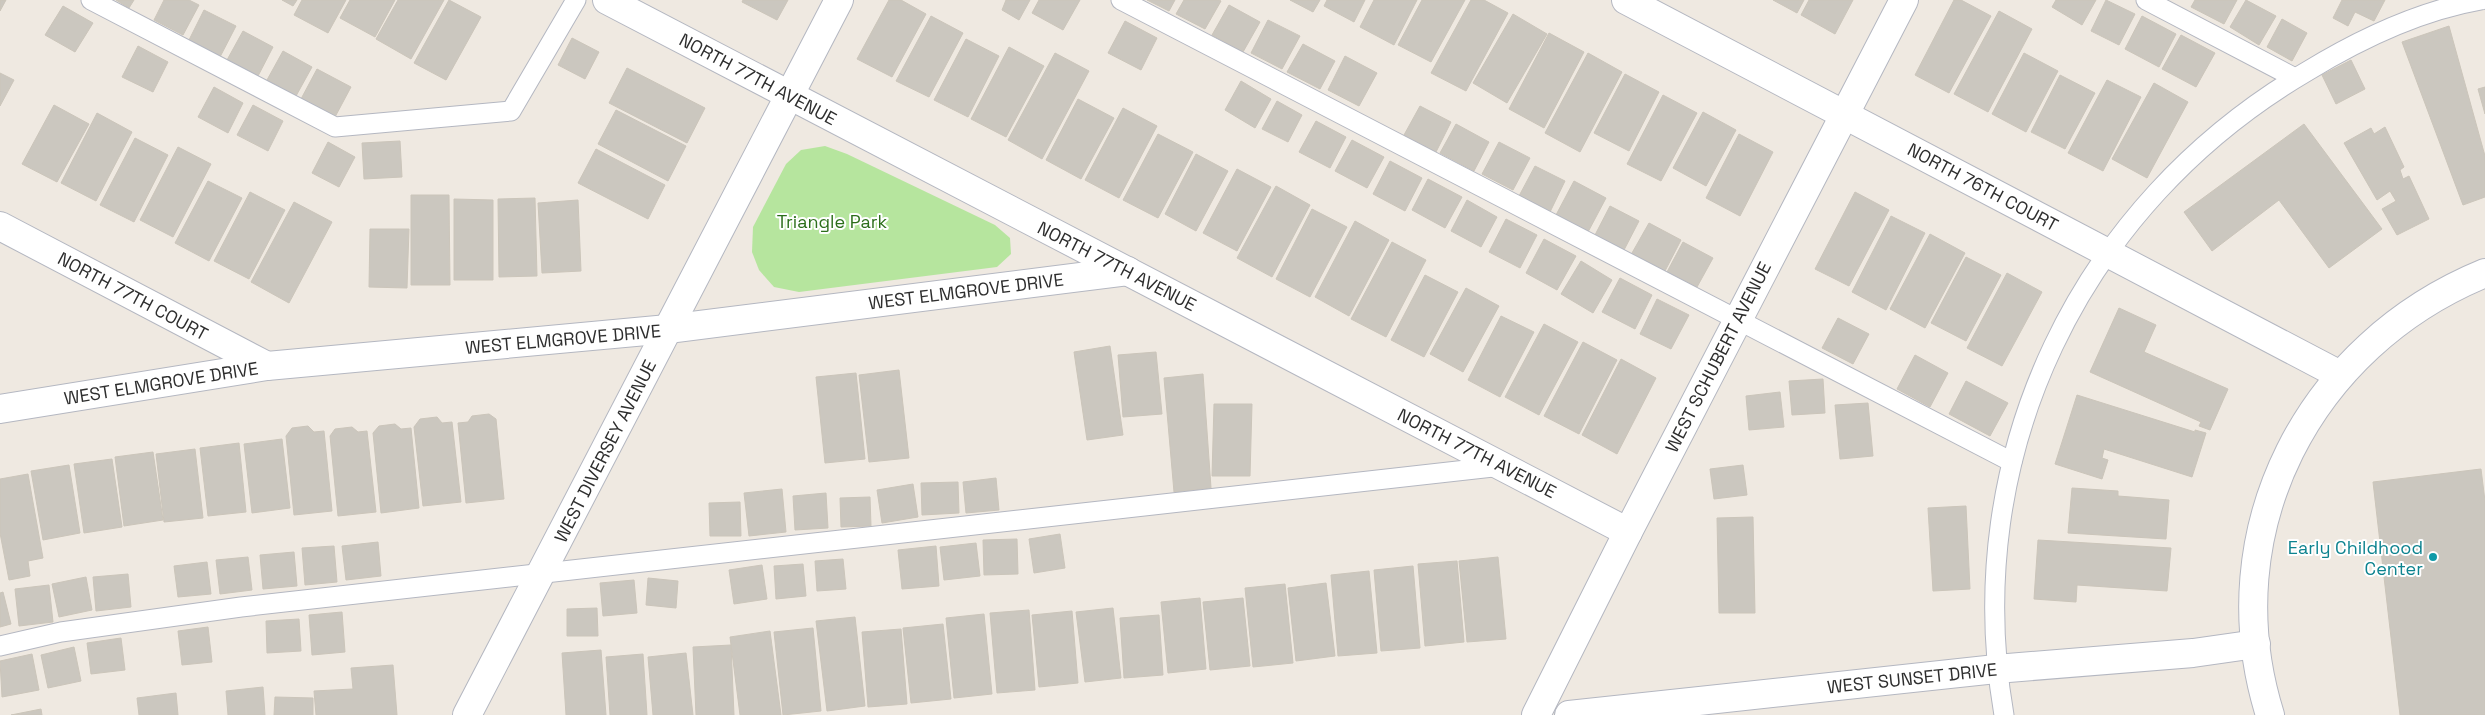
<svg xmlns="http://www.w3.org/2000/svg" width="2485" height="715" font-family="'Space Grotesk',sans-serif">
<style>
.green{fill:#b6e59e}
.building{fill:#cbc7bf;stroke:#cbc5ba}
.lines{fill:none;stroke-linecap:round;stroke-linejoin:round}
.lane-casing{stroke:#b4b7c1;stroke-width:21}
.street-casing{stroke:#b4b7c1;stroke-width:30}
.lane{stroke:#fff;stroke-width:19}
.street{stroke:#fff;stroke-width:28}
.culture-dot{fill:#0f9aa8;stroke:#fff;stroke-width:2}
.labels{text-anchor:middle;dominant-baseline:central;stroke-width:4;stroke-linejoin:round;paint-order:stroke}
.street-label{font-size:18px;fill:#2e2e2e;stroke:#fff}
.park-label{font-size:18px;fill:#2c6e1b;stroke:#fff}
.culture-label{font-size:18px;fill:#0d838f;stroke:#fff;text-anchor:end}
</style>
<rect width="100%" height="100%" fill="#efe9e1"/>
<path class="green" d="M825,146L847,154L995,225L1010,238L1011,254L997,267L799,292L774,287L759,270L752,252L753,227L786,164L801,150Z"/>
<g class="building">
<path d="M0,0H6L0,11Z"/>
<path d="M116,0H134L129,8Z"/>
<path d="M164,0H189L199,5L183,35L154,20Z"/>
<path d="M282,0H297L293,6Z"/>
<path d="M302,0H346L328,33L294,15Z"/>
<path d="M350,0H395L375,37L340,18Z"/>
<path d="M398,0H444L411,59L376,39Z"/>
<path d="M449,0L481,17L446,80L414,63Z"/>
<path d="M743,0H788L777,20L742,2Z"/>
<path d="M889,0H901L926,14L892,77L857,59Z"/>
<path d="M1006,0H1030L1019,20L1002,10Z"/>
<path d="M1039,0H1080L1063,30L1032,13Z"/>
<path d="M1147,0H1175L1169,11Z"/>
<path d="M1184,0H1219L1221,1L1205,29L1176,14Z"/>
<path d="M1290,0H1320L1313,12Z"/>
<path d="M1327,0H1365L1354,22L1324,6Z"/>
<path d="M1374,0H1417L1394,45L1360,27Z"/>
<path d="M1422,0H1465L1431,62L1398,45Z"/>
<path d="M1471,0H1484L1508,13L1466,91L1431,73Z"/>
<path d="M1773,0H1804L1797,13Z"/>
<path d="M1809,0H1853L1835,34L1801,15Z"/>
<path d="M1954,0H1961L1991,16L1949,93L1915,75Z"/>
<path d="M2056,0H2096L2082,25L2052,7Z"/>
<path d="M2106,0L2135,14L2119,45L2091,31Z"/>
<path d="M2195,0H2237L2224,24L2191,7Z"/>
<path d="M2246,0L2276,16L2259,45L2230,27Z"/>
<path d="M2342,0H2385L2374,21L2355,12L2348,26L2333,18Z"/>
<path d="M1229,5L1260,22L1243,52L1212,35Z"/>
<path d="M63,6L93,23L75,52L45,35Z"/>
<path d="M204,10L236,26L220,57L189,40Z"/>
<path d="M1999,11L2032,29L1988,112L1954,94Z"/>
<path d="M1513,14L1547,34L1507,103L1473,83Z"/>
<path d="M931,16L963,33L929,97L896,81Z"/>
<path d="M2142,16L2176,34L2159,67L2125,49Z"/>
<path d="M2282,19L2307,33L2292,61L2267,47Z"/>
<path d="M1268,20L1300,36L1282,69L1251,53Z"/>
<path d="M1125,21L1157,38L1141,70L1108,53Z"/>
<path d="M2449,26L2485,156V197L2463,205L2402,42Z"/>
<path d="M243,31L273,47L258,76L227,60Z"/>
<path d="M1549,33L1584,52L1544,128L1509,109Z"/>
<path d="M2181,35L2215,53L2196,87L2162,69Z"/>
<path d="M572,38L599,52L585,79L558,65Z"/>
<path d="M966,39L999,56L968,117L934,100Z"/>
<path d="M1303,44L1335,61L1320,89L1287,72Z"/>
<path d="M138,46L168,62L153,92L122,77Z"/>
<path d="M1009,47L1044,66L1006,137L971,119Z"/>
<path d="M283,51L312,67L296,96L267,80Z"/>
<path d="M1055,53L1089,71L1042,159L1008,140Z"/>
<path d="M1588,53L1622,72L1580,152L1545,133Z"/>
<path d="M2024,53L2058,71L2026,132L1992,114Z"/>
<path d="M1345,56L1377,73L1359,106L1328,90Z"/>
<path d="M2351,60L2365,89L2336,104L2322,75Z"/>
<path d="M627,68L705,108L687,143L609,103Z"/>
<path d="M317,69L351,87L335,117L301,99Z"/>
<path d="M0,73L14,80L0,106Z"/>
<path d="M1625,74L1659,92L1629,151L1594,133Z"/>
<path d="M2060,75L2095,93L2065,149L2031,132Z"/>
<path d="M2107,80L2141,97L2103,171L2068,153Z"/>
<path d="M1241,81L1271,99L1255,128L1225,110Z"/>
<path d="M2154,83L2188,102L2147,178L2112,159Z"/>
<path d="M214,87L243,103L228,133L198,117Z"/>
<path d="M2485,87V114L2478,89Z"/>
<path d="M1663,95L1697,113L1661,181L1627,164Z"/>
<path d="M1078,99L1114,118L1081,179L1046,160Z"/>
<path d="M1277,101L1302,115L1288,142L1262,129Z"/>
<path d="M54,105L89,124L57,182L22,164Z"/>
<path d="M253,105L283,121L268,151L237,135Z"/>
<path d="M1420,106L1451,122L1436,152L1404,135Z"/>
<path d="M1123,108L1157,126L1119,198L1085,180Z"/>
<path d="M616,110L686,146L668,181L598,144Z"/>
<path d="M1703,112L1736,130L1706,186L1673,168Z"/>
<path d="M97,113L132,132L96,201L61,183Z"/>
<path d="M1316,121L1346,137L1330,168L1299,152Z"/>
<path d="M1456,124L1489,142L1474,171L1440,153Z"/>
<path d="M2304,124L2382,229L2329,268L2279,200L2212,251L2184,212Z"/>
<path d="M2385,127L2404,167L2400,170L2403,179L2409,176L2429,219L2397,235L2382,209L2396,201L2390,191L2377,200L2344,143L2371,128L2374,134Z"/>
<path d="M1158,134L1193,152L1158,218L1123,200Z"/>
<path d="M1739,134L1773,152L1740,216L1706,198Z"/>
<path d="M135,138L168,155L134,222L100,205Z"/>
<path d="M1352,140L1384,157L1367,188L1335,171Z"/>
<path d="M400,141L402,177L364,179L362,143Z"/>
<path d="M328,142L355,157L339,187L312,173Z"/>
<path d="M1499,142L1530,158L1513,190L1482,174Z"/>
<path d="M178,147L211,164L173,237L140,220Z"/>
<path d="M596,149L665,185L648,219L578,183Z"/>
<path d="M1196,154L1228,171L1196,231L1165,214Z"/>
<path d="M1390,161L1422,178L1405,211L1373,194Z"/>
<path d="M1535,166L1565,181L1550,212L1519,196Z"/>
<path d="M1237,169L1271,187L1237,251L1203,233Z"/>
<path d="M1428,179L1462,197L1445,228L1412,210Z"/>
<path d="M208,181L242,198L209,261L175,243Z"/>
<path d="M1574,181L1606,198L1588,232L1556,215Z"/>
<path d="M1276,186L1310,205L1272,277L1237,258Z"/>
<path d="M250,192L285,210L249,279L214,261Z"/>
<path d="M1855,192L1889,210L1849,286L1815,269Z"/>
<path d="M411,195H449L450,285H411Z"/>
<path d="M535,198L537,276L499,277L498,199Z"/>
<path d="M454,199L493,200V280H454Z"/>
<path d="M578,200L581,271L542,273L538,203Z"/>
<path d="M1467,200L1497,217L1481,247L1451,231Z"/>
<path d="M294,202L332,222L289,303L251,282Z"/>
<path d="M1610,206L1639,221L1624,250L1595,235Z"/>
<path d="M1312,209L1347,227L1310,297L1276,279Z"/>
<path d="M1891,216L1925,233L1886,310L1852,292Z"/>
<path d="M1506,219L1537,235L1520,268L1489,252Z"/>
<path d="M1355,221L1389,240L1349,316L1315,297Z"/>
<path d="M1649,223L1681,240L1665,271L1632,253Z"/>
<path d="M370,229H409L407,288L369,287Z"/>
<path d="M1930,234L1965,253L1925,328L1890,309Z"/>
<path d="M1544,239L1576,256L1557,290L1526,273Z"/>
<path d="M1392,242L1426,260L1386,337L1351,319Z"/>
<path d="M1683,242L1713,258L1697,287L1667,272Z"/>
<path d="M1966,257L2001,275L1966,341L1931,323Z"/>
<path d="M1581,261L1612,280L1593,313L1561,294Z"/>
<path d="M2007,273L2042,292L2002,366L1967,348Z"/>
<path d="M1425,275L1458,292L1424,357L1391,340Z"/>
<path d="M1620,278L1652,295L1635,329L1602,312Z"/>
<path d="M1466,288L1499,306L1463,372L1430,354Z"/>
<path d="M1657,299L1689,315L1671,349L1640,334Z"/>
<path d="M2119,308L2156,325L2144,352L2228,389L2210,430L2199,426L2201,422L2090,372Z"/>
<path d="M1501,316L1534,332L1500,397L1468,380Z"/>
<path d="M1838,318L1869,334L1853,364L1822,348Z"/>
<path d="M1544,324L1578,342L1539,415L1505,397Z"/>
<path d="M1583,342L1617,360L1579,434L1544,416Z"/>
<path d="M1110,346L1123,435L1087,440L1074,352Z"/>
<path d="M1156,352L1162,414L1123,417L1118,355Z"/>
<path d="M1915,355L1948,373L1930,407L1897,389Z"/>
<path d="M1621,359L1656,378L1617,454L1582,435Z"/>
<path d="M899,370L909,458L869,462L859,375Z"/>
<path d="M856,373L865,459L825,463L816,377Z"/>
<path d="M1203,374L1211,488L1174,492L1164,378Z"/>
<path d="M1823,379L1825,413L1792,415L1789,381Z"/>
<path d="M1966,381L2008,403L1990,436L1949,414Z"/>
<path d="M1780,392L1784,427L1749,430L1746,396Z"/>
<path d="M2077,395L2195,432V430L2206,433L2192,477L2104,449L2102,458L2108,460L2102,479L2055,464Z"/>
<path d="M1868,403L1873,456L1840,459L1835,405Z"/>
<path d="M1214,404H1252L1250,476H1212Z"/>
<path d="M489,414L496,419L504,499L466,503L458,423L468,422L472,416Z"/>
<path d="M437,417L442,423L452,422L461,502L423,506L414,427L420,419Z"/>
<path d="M395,424L401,429L411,428L419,508L381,513L373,433L379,426Z"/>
<path d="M308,426L314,432L324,431L332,511L294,515L286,436L292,428Z"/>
<path d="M352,427L358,432L367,431L376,512L338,516L330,436L335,429Z"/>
<path d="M282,439L290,508L252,513L244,444Z"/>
<path d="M239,443L246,512L208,516L200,448Z"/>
<path d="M195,449L203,518L164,522L156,454Z"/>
<path d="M153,452L163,520L124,526L115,457Z"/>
<path d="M112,459L122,527L84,533L74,464Z"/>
<path d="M69,465L80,533L43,540L31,471Z"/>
<path d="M1743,465L1747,495L1714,499L1710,469Z"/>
<path d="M2481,469L2485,501V715H2400L2373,482Z"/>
<path d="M28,474L43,558L28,561L30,576L9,580L0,533V479Z"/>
<path d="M996,478L999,510L966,513L963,482Z"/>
<path d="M958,482L959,513L922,515L921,483Z"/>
<path d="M913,484L918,517L882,523L877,490Z"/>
<path d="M2072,488L2118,491V496L2169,500L2166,539L2068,533Z"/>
<path d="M782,489L786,532L749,536L744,493Z"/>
<path d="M826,493L828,528L795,530L793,496Z"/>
<path d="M870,497L871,526L841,527L840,498Z"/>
<path d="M740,502L741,536H710L709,503Z"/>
<path d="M1966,506L1970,589L1933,591L1928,508Z"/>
<path d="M1753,517L1755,613H1719L1717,518Z"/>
<path d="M1060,534L1065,568L1034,573L1029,539Z"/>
<path d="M1017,539L1018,574L984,575L983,540Z"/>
<path d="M2038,540L2171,548L2167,591L2077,585L2076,602L2034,599Z"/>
<path d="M378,542L381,576L346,580L342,546Z"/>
<path d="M976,543L980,576L944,580L940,547Z"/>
<path d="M334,546L337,582L305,585L302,548Z"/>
<path d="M936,546L939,586L902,589L898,550Z"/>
<path d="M294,552L297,586L263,589L260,555Z"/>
<path d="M248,557L252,590L220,594L216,560Z"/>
<path d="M1498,557L1506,639L1467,642L1459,561Z"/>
<path d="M843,559L846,589L817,591L815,561Z"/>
<path d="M1457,561L1464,642L1425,646L1418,564Z"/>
<path d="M207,562L211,594L178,597L174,566Z"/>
<path d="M803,564L806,596L776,599L774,566Z"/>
<path d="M762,565L767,599L734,604L729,570Z"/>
<path d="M1413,566L1420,648L1381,651L1374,570Z"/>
<path d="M1369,571L1377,653L1338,656L1331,575Z"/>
<path d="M128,574L131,607L96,611L93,577Z"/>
<path d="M86,577L92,610L59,617L52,584Z"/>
<path d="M648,578L678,581L676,608L646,605Z"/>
<path d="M634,580L637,613L603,616L600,583Z"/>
<path d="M1326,583L1335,656L1296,661L1288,588Z"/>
<path d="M1285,584L1293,663L1253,667L1245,588Z"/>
<path d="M49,585L53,622L19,626L15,589Z"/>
<path d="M3,592L11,624L0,627V593Z"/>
<path d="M1200,598L1206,669L1168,673L1161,602Z"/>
<path d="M1243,598L1250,666L1210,670L1203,602Z"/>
<path d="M597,608L598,636H567V609Z"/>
<path d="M1113,608L1121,678L1085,682L1076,612Z"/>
<path d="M1029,610L1035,690L997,693L990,613Z"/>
<path d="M1072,611L1078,683L1039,687L1032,615Z"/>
<path d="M342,612L345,652L312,655L309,615Z"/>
<path d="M984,614L992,694L954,698L946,618Z"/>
<path d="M1159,615L1163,675L1124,678L1120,618Z"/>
<path d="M855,617L865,706L827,711L816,621Z"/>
<path d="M299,619L301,651L267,653L266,621Z"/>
<path d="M943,624L951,699L911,703L903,628Z"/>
<path d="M208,627L212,662L182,665L178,631Z"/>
<path d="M813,628L821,711L783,715L774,632Z"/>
<path d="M901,629L907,704L868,707L862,632Z"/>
<path d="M770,631L781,715H740L730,637Z"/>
<path d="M121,638L125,670L91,674L87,643Z"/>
<path d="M731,645L734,715H696L693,647Z"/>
<path d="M74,647L81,681L48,688L41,655Z"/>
<path d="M601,650L606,715H566L562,653Z"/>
<path d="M686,653L693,715H653L648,657Z"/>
<path d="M32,654L39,690L2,697L0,661Z"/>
<path d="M643,654L647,715H610L606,657Z"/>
<path d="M393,665L397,715H316L314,691L353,689L351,668Z"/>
<path d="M263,687L265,715H228L226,691Z"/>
<path d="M176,693L178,715H139L137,698Z"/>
<path d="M275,697L313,698V715H274Z"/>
<path d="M41,709L42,715H11Z"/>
</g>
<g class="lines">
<g class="lane-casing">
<g id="lane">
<path d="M91,0L335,127L511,111L576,0"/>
<path d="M1121,0L2012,462"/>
<path d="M2146,0L2295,78"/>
<path d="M0,646L61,632L241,607L1502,466"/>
<path d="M2004,715C1959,455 2080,205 2306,72C2360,39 2418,11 2481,0"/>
</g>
</g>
<g class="street-casing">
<g id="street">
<path d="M607,0L1628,532"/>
<path d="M1626,0L2340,375"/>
<path d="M0,226L267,366"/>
<path d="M0,409L267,366L668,329L1128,271"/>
<path d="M467,715L839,0"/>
<path d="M1536,715L1628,532L1904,0"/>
<path d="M1569,715L1996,669L2193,653L2256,644"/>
<path d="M2270,715C2212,530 2309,345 2485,273"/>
</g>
</g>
<use href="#lane" class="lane"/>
<use href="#street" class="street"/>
</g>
<circle class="culture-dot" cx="2433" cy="557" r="5"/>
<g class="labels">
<g class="street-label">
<text transform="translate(758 79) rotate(28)">NORTH 77TH AVENUE</text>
<text transform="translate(1983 187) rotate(28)">NORTH 76TH COURT</text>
<text transform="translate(1117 266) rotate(27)">NORTH 77TH AVENUE</text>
<text transform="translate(966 291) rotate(-7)">WEST ELMGROVE DRIVE</text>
<text transform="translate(133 296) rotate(28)">NORTH 77TH COURT</text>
<text transform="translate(563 339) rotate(-5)">WEST ELMGROVE DRIVE</text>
<text transform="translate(1718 357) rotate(-63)">WEST SCHUBERT AVENUE</text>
<text transform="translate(161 383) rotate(-9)">WEST ELMGROVE DRIVE</text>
<text transform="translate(605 451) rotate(-63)">WEST DIVERSEY AVENUE</text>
<text transform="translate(1477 453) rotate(27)">NORTH 77TH AVENUE</text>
<text transform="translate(1912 678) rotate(-6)">WEST SUNSET DRIVE</text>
</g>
<g class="park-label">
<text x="832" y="221">Triangle Park</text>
</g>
<g class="culture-label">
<text x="2423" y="547">Early Childhood<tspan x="2423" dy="21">Center</tspan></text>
</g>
</g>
</svg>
